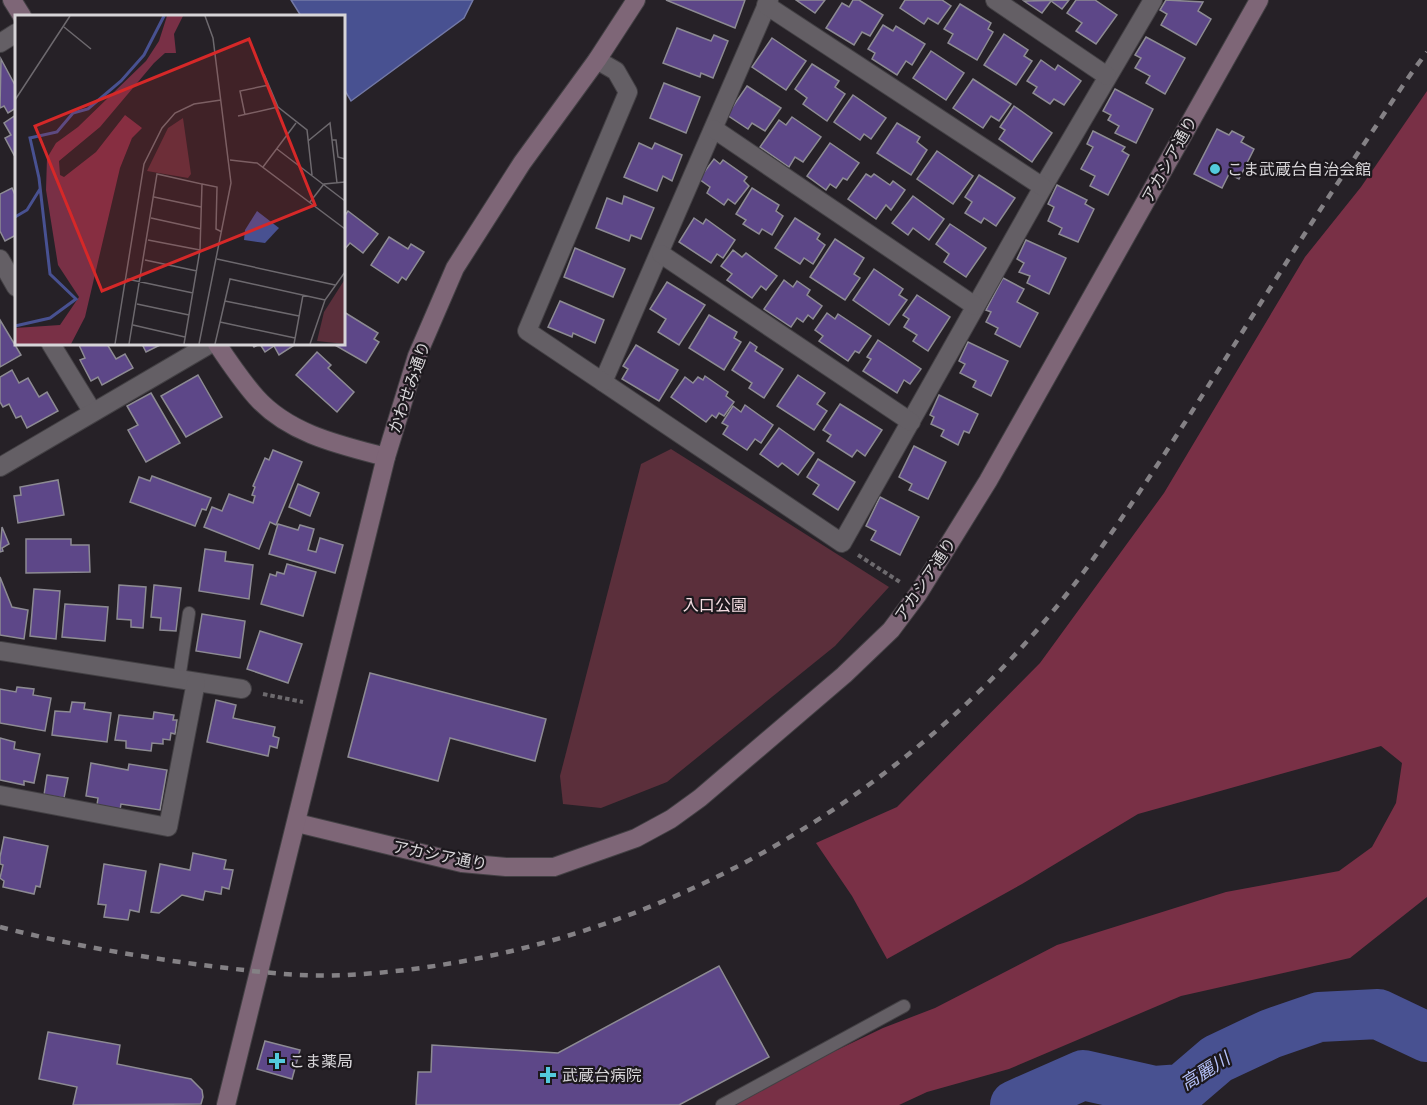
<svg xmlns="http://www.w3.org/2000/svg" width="1427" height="1105" font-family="'Titillium Web','Noto Sans JP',sans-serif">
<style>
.green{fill:#5b2f3b}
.forest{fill:#793046}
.water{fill:#485191;stroke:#7379a6;stroke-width:1.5}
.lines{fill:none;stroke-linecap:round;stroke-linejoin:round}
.river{stroke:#485191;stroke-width:50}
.building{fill:#5d4788;stroke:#8d8b93;stroke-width:1.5}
.lane-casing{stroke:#434044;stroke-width:14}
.street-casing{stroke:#434044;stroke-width:20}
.secondary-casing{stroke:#434044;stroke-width:20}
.path{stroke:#6d6a6e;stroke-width:4;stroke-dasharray:4.5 3;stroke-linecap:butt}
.lane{stroke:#645f65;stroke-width:12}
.street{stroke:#645f65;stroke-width:18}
.secondary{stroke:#7e6677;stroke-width:18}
.rail{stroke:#848185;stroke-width:4.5;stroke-dasharray:8 8;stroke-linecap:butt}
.poi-dot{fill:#53cadc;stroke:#1c181d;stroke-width:2}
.labels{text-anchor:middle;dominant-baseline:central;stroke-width:4.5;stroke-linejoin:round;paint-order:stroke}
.street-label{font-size:16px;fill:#d7d5d8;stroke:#1c181d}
.poi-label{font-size:16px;fill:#d7d5d8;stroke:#1c181d;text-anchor:start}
.park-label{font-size:16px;fill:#f5dde2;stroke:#1c181d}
.water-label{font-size:18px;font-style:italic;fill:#b5c1f9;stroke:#1c181d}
.inset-river{fill:none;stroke:#485191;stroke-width:3}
.inset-road{fill:none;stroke:#6d696e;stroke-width:1.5}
.view{fill:#d62828;fill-opacity:0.15;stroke:#d62828;stroke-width:3}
.inset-edge{fill:none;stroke:#d7d5d8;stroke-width:3}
</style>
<rect width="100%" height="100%" fill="#262127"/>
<path class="green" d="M671,449L889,587L835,646L667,782L601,808L563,804L560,776L641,464Z"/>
<path class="forest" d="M1427,91V897L1350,958L1181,996L1009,1069L927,1092L899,1105H732L762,1086L883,1028L935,1008L1057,945L1226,892L1339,871L1372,847L1396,803L1402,763L1381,746L1138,814L1022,884L887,959L852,896L816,843L897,807L1040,663L1164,493L1305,257L1361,187Z"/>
<path class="water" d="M291,0H473L464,18L351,101L344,89V16H301Z"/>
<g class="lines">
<path class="river" d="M1015,1105L1083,1075L1154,1091L1182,1089L1217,1059L1270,1034L1319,1017L1378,1014L1427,1037"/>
</g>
<g class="building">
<path d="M666,0H745L735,28Z"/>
<path d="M796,0H825L815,13Z"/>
<path d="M853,0H859L883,15L870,36L862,32L854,45L826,28L842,3L849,7Z"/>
<path d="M905,0H942L951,6L938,24L928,18L924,24L900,8Z"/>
<path d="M1069,0L1062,9L1051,1L1042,13L1024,1Z"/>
<path d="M1076,0H1095L1117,15L1096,44L1076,31L1082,23L1067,13Z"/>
<path d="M1166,0L1203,2L1198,11L1211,19L1196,45L1161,25L1167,14L1160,10Z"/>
<path d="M960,4L991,23L988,29L993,32L977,60L948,43L953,34L944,29Z"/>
<path d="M883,25L893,31L896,26L925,44L912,65L906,61L897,75L872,59L875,53L868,49Z"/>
<path d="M677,28L711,41L714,35L728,41L713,78L701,73L700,77L663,63Z"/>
<path d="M1004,34L1028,50L1024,56L1032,61L1016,85L984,65Z"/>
<path d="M1146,37L1185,58L1165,94L1146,83L1150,76L1135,68L1141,58L1135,55Z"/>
<path d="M772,38L806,61L786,90L752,67Z"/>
<path d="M931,51L964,73L946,100L913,78Z"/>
<path d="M1,59L16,87V108L8,113L4,106L0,108Z"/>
<path d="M1041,60L1055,70L1058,65L1081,81L1064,105L1054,99L1050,104L1033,93L1037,87L1027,81Z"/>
<path d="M812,64L839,81L835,87L845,94L827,121L803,104L807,98L795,89Z"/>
<path d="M973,79L1011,104L999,121L991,116L983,128L953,108Z"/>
<path d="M664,83L700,97L686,133L650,118Z"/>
<path d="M747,86L781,108L765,131L752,123L748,129L727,115Z"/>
<path d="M1115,89L1153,109L1136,143L1115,133L1119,126L1108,120L1111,115L1103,111Z"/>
<path d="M853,95L886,118L871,139L864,134L860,140L834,122Z"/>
<path d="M1014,106L1052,133L1032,162L999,139L1005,130L1000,127Z"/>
<path d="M16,115V153L14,155L5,138L11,135L4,123Z"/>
<path d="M792,117L821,137L803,162L795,157L789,167L760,147L779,120L786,125Z"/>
<path d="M897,123L920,137L917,142L927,150L911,175L877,153Z"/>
<path d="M1217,129L1229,135L1232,131L1244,137L1241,142L1254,149L1239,179L1229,174L1222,188L1194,174Z"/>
<path d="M1093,131L1125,147L1122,151L1129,155L1108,195L1090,186L1095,176L1081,169L1093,147L1087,144Z"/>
<path d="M639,143L652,149L655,143L682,155L672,181L663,176L657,191L624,177Z"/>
<path d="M830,143L859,163L847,180L843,178L836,188L830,184L826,190L807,176Z"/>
<path d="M937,151L973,176L953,204L917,179Z"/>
<path d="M714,159L720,164L723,160L747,177L744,181L749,186L735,204L728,199L724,205L707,193L710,187L699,179Z"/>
<path d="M866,174L871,177L874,174L890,185L893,181L905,190L891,210L886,205L876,219L848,199Z"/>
<path d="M979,175L1015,198L996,226L984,218L981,223L965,213L972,202L965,197Z"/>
<path d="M1057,185L1087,200L1085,204L1094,209L1078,242L1059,234L1062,228L1048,221L1054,207L1048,204Z"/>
<path d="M12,188L16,197V235L5,241L0,231V194Z"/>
<path d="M752,188L779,205L776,211L783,216L772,235L762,229L759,234L743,224L746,220L736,214Z"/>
<path d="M624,196L654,208L641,239L631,235L629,241L596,228L607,198L622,204Z"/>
<path d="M913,196L944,219L929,240L913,228L908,235L892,223Z"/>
<path d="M348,211L378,234L363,253L350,243L344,250V217Z"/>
<path d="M694,218L703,224L706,219L735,240L723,258L717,254L711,263L679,242Z"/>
<path d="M795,218L820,234L817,239L825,245L813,264L804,258L800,264L775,248Z"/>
<path d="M950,224L986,248L966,277L944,262L949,254L936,244Z"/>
<path d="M389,237L408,249L411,244L424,252L406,280L402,277L398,283L371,265Z"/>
<path d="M835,239L864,258L854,274L860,278L845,300L810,277Z"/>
<path d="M1026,240L1066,258L1049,294L1027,283L1030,276L1019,272L1024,263L1017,259Z"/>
<path d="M575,248L625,269L613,297L564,277Z"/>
<path d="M733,250L742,257L746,253L777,276L766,290L761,286L752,298L727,280L732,274L721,266Z"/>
<path d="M874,269L903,289L899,295L907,300L889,325L853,300Z"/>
<path d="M1003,278L1024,289L1017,302L1038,313L1020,347L995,334L998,328L986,322L991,312L986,310Z"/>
<path d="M784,280L793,287L797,281L810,290L807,295L822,306L813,319L808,315L803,322L797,318L791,327L764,309Z"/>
<path d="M667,282L705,305L679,345L658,332L666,319L650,309Z"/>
<path d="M917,295L950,317L928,351L913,341L917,335L904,327L909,319L903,315Z"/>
<path d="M560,301L604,320L595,343L573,333L572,337L548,327Z"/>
<path d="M344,312L378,333L374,339L379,342L366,363L333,344H344Z"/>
<path d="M827,313L835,319L838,314L871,336L859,353L855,351L848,361L819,341L823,336L815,330Z"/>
<path d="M709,315L737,332L734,338L741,342L724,370L689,348Z"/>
<path d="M0,320L21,355L0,367Z"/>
<path d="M878,340L921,369L910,384L904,380L897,393L863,371L871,359L867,357Z"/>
<path d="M750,342L757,347L755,351L783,369L764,398L749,388L752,383L732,370Z"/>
<path d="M968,342L1008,361L991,396L973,387L976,381L960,373L965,364L959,361Z"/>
<path d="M83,344H107L116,359L125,354L133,368L102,385L98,377L91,381L80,360L85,358L79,345Z"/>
<path d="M142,344H162L146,352Z"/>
<path d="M252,344H296L279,355L274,346L265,352L260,344L254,347Z"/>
<path d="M636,345L678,370L659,401L622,379L628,369L623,366Z"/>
<path d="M317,352L331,365L328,368L354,392L337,412L296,375Z"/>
<path d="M12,370L19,383L28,378L39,397L47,392L58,411L27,428L21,416L16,418L9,404L3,407L0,402V377Z"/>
<path d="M198,375L222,417L186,437L161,396Z"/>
<path d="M798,375L825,393L817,404L827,411L814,430L777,406Z"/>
<path d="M705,376L728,392L726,396L734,402L724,416L719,413L716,418L712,415L706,422L671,397L685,377L693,383L698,377L703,380Z"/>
<path d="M151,393L180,443L146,462L128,430L138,425L127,406Z"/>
<path d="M939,395L978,414L969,433L964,431L958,445L941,436L944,430L931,424L934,417L930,415Z"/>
<path d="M840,404L882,430L865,456L857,450L852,457L827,441L831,435L823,430Z"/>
<path d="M745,405L773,425L761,443L755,439L747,450L723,434L728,426L722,423L733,406L741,412Z"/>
<path d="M779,428L814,453L798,475L782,463L778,467L760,454Z"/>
<path d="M914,446L946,462L928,499L909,490L912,484L899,477Z"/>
<path d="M273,450L302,462L276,525L270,522L259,549L204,527L212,507L222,511L229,494L253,503L255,496L252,495L255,487L253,486L265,458L269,460Z"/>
<path d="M818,459L855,482L838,510L813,494L819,485L807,477Z"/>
<path d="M152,476L211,498L206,510L202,509L195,526L130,502L139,477L150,481Z"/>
<path d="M58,480L64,515L18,523L14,496L21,495L20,487Z"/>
<path d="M298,484L319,493L310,516L289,507Z"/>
<path d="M880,497L919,517L900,555L871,540L876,531L866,526Z"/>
<path d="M278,524L298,530L300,525L314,529L308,550L316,552L320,538L343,545L335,573L269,554Z"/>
<path d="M2,527L9,544L2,548L3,551L0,552Z"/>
<path d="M26,539H71V545H89L90,572L26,573Z"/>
<path d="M205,549L226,552L225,561L253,565L249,599L199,591Z"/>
<path d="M287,564L316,572L303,616L261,604L270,574L276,576L277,572L284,574Z"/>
<path d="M0,577L12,607L28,610L24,639L0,635Z"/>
<path d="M119,585L146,587L143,628L131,627V620L117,619Z"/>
<path d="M154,585L181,588L176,631L160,630L161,618L151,617Z"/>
<path d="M34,589L60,591L56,639L30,636Z"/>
<path d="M65,604L108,607L105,641L62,637Z"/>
<path d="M202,614L245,621L240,658L196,651Z"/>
<path d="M260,631L302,644L288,683L247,669Z"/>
<path d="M370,673L546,719L535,761L450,738L438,781L348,757Z"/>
<path d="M17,687L34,689L33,695L51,698L45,731L0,723V689L16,692Z"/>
<path d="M216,700L236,705L233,718L275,727L273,736L279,738L277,748L270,746L268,756L207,742Z"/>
<path d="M72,702L85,703L84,709L111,713L107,742L52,735L55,711L70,712Z"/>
<path d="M154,712L174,715L173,720H177L175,734L171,733L170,740L163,739V744L152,743L151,751L126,748V741L115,740L119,715L153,719Z"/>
<path d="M0,738L15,742L14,749L40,754L34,783L24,781V785L0,780Z"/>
<path d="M91,763L128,770L129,764L167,770L160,810L121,804L120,810L97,805L98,798L86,796Z"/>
<path d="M47,775L68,778L64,798L44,795Z"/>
<path d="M4,837L48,846L40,887L36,886L34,894L3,887L4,881L0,878L3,865L0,864V857Z"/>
<path d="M193,853L226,860L224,869L233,870L229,889L222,887L221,894L205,891L203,900L182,895L159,913L151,912L160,864L190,870Z"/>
<path d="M104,864L146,871L139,912L130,910L128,920L104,917L106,905L98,904Z"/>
<path d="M719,966L769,1057L679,1105H416L418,1072H431L432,1045L558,1053Z"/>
<path d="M48,1032L120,1045L117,1064L191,1079L202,1090L203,1097L201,1104L73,1105L77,1087L39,1079Z"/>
<path d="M265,1041L300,1050L292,1079L257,1069Z"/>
</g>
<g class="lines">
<g class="lane-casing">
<g id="lane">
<path d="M179,679L189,613"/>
<path d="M722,1105L904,1006"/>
</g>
</g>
<g class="street-casing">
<g id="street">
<path d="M769,0L603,382L842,543L1043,187L1153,0"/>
<path d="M995,0L1107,76"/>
<path d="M766,5L1043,187"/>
<path d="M0,43L16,33"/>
<path d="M597,60L616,71L628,92L527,331L603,382"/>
<path d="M714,129L975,306"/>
<path d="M661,254L911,422"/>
<path d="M0,259L16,287"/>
<path d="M51,344L92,411"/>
<path d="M0,467L210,344"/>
<path d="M0,651L242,689"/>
<path d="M0,795L168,827L196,682"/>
</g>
</g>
<g class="secondary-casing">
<g id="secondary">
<path d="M12,0L22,16"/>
<path d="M217,344C229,362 241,380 256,397C289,434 340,445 386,457"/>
<path d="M297,823L462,863L506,867H554L636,838L671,819L700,798L844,675L891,630L918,594L988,481L1259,0"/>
<path d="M226,1105L386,457L417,356L455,268L522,163L597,60L636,0"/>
</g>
</g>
<g class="path">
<path d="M858,555L900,582"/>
<path d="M263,694L303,702"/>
</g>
<use href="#lane" class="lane"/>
<use href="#street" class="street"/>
<use href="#secondary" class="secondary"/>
<path class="rail" d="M0,927C75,946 150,959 227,968C267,973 307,977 347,975C644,959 925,796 1096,555C1191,421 1272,279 1364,144C1385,113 1404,82 1427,52"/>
</g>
<g class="poi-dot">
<circle cx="1215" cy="169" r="6"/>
<path d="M274 1052h6v6h6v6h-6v6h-6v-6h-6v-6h6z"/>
<path d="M545 1066h6v6h6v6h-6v6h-6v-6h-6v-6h6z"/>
</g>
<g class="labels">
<g class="street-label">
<text transform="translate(1169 159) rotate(-61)">アカシア通り</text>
<text transform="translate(409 387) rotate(-71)">かわせみ通り</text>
<text transform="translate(925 579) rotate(-56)">アカシア通り</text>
<text transform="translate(440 855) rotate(11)">アカシア通り</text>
</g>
<g class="poi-label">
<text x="1227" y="169">こま武蔵台自治会館</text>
<text x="289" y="1061">こま薬局</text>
<text x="562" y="1075">武蔵台病院</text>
</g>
<g class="park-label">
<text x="715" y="605">入口公園</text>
</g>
<g class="water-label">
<text transform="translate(1205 1071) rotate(-32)">高麗川</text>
</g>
</g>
<g transform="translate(15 15)">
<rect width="330" height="330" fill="#262127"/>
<path d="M168,103L176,159L173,163L132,156L153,113ZM330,264V329L302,326L309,297Z" fill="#5b2f3b"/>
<path d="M152,1H168L159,19L161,38H150L139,48L85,112L44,146L45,160L49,162L81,137L110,100L127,113L117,123L105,153L70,302L56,329H1L0,313L45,310L64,282L43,250L31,175L32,143L41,128L63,112L131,46L144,26Z" fill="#793046"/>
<path d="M242,196L264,213L250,228L229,225L230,215Z" fill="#485191"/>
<path class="inset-river" d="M0,202L12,195L25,174M0,311L35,303L61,284L35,259L24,163L15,123L42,117L58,98L73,94L106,66L129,40L149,1"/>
<path class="inset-road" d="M49,12L76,34M249,59L263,92L292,115L297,160M0,85L55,1M230,100L225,76L254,70M223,101L263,92M317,125H321L323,142L330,144M293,126L315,108L322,168M262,134L330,186M215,145L242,148L330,214M248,152L281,108M187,169L202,172L201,214L207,217M139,182L186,192M295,187L309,169L330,167M136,203L186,214M133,225L185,235M202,244L320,270M130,245L182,256M112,264L178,278M210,286L284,301M122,289L174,300M205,307L280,323M118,310L170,322M100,329L129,149L147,113L160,98L179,89L206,85M114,329L142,159L187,169L185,235L169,329M184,329L216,168L198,23L190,1M200,329L215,264L310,285M279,329L288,280M295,329L310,285L330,257"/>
<path class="view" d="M234,24L300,190L87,276L20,111Z"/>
<rect width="330" height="330" class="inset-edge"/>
</g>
</svg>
